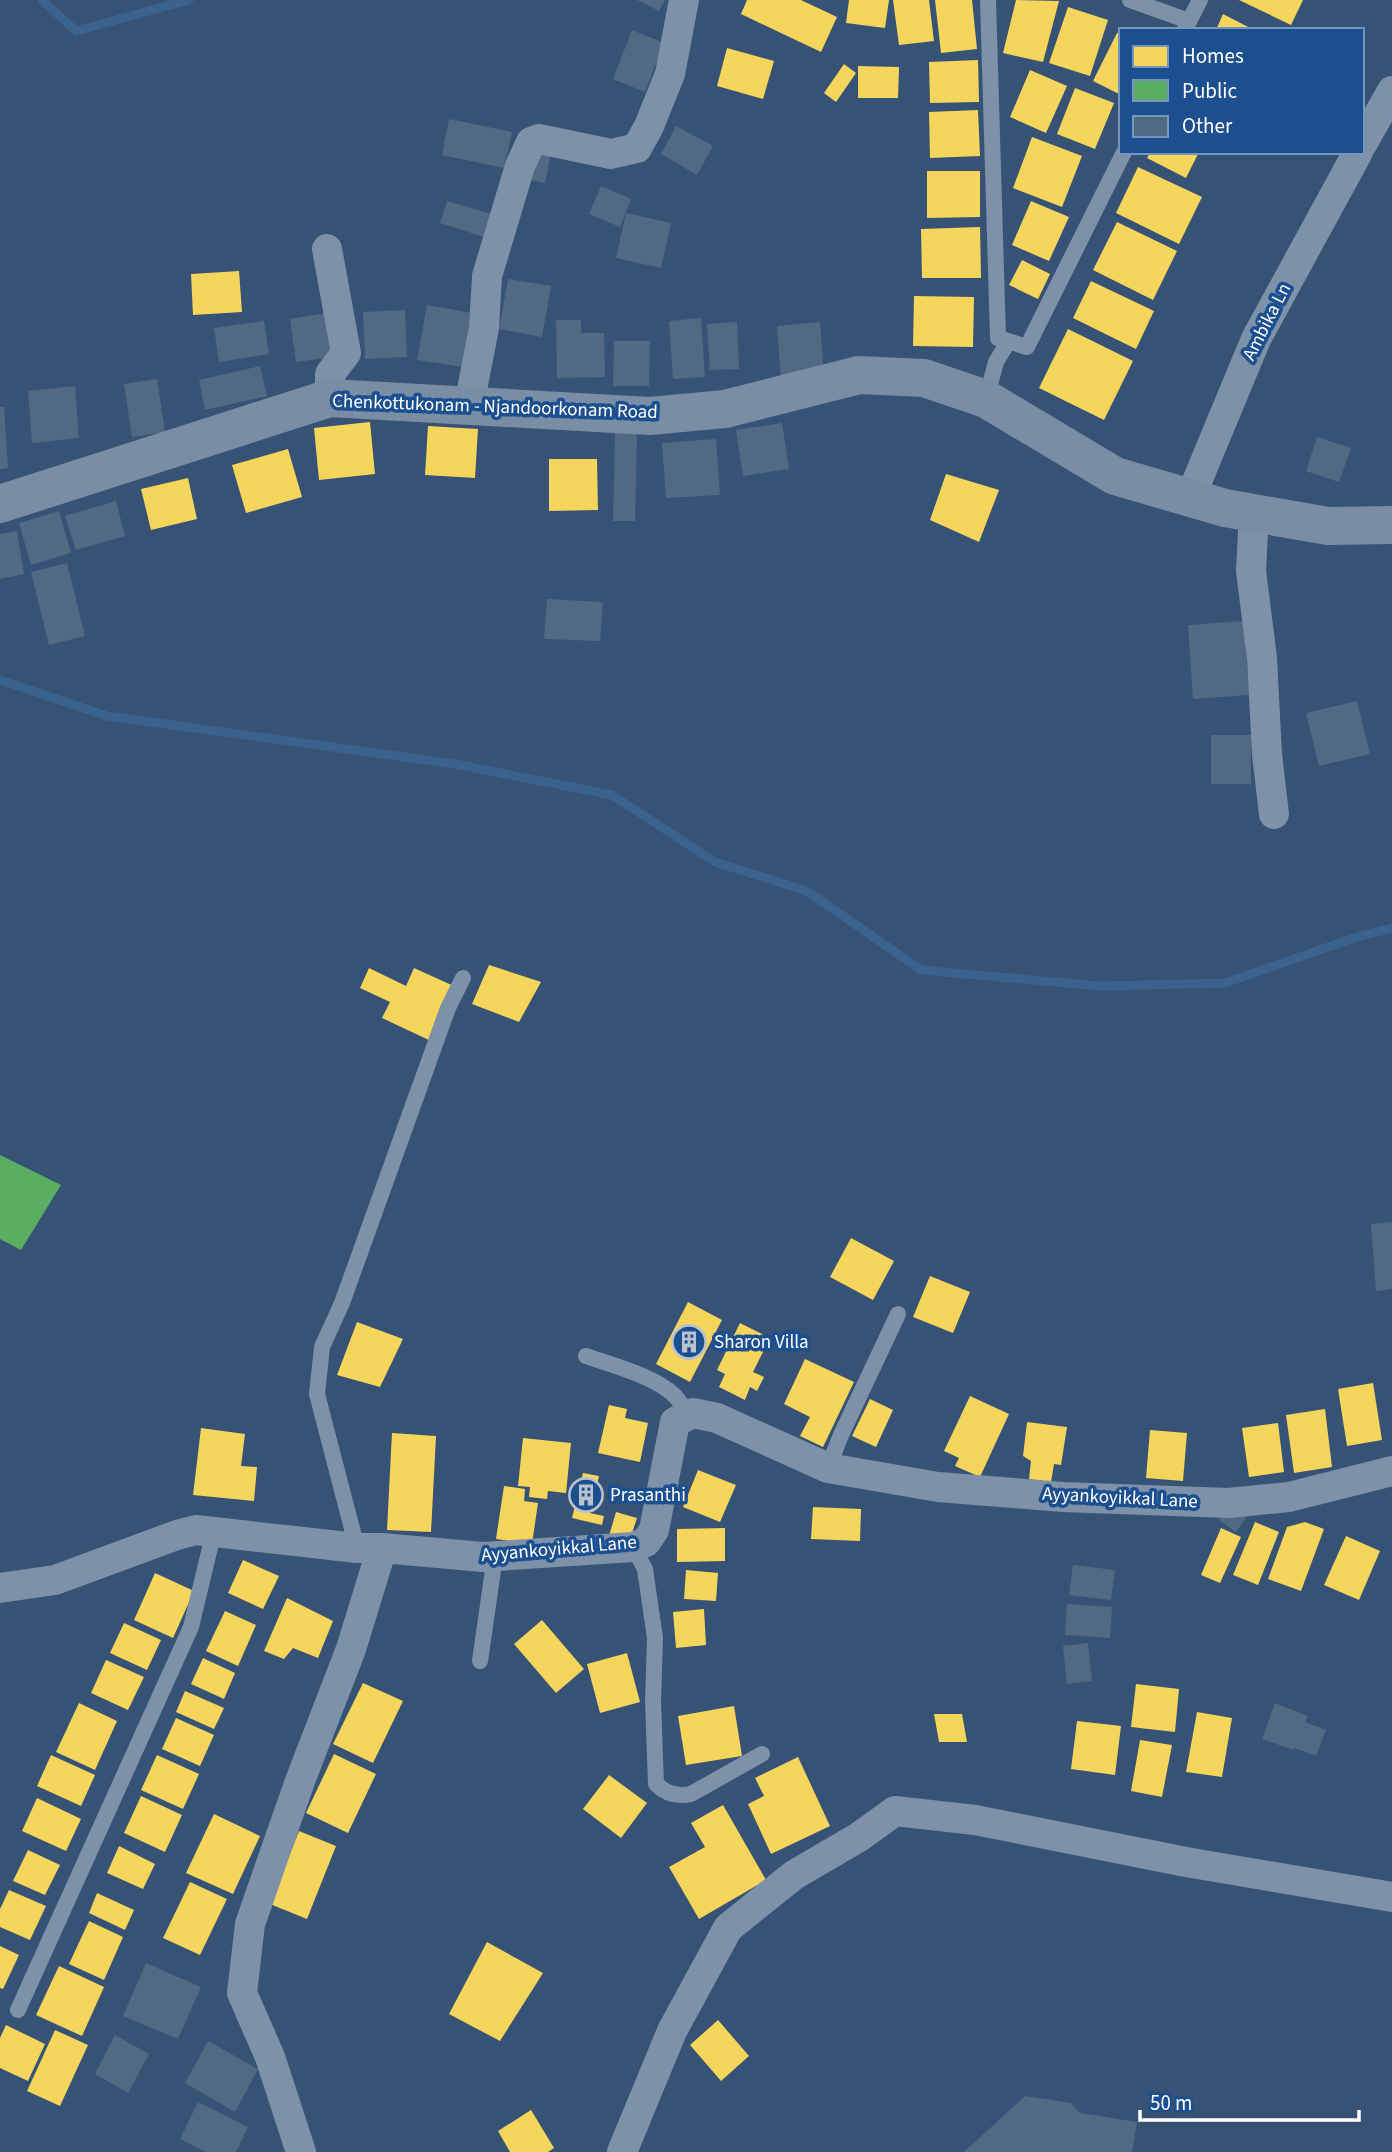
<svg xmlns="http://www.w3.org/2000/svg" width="1392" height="2152" font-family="'Source Sans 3',sans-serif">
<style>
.homes{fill:#f6d55c}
.public{fill:#5aae61}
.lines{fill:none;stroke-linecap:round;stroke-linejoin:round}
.stream{stroke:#3b618d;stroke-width:9}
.building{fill:#526984}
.lane{stroke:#7d92a8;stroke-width:16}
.street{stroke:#7d92a8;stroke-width:30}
.secondary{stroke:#798da4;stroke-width:38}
.labels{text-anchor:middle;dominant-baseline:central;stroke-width:7;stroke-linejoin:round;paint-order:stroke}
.street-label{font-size:19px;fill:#fff;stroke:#1b4f8f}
.poi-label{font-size:19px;fill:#fff;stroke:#1b4f8f;text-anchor:start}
</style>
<rect width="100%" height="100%" fill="#365274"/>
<g class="homes">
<path d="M747,0H801L837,17L821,52L741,14Z"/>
<path d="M849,0H889L885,28L846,23Z"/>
<path d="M893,0H929L934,41L899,45Z"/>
<path d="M935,0H972L977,49L941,53Z"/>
<path d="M1016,0L1059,1L1043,62L1003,53Z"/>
<path d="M1239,0H1303L1291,25Z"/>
<path d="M1068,7L1108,20L1090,76L1049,63Z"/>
<path d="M1223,14L1254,30H1216Z"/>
<path d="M1117,33L1121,34V95L1093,81Z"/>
<path d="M727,48L774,61L763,99L717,86Z"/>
<path d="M978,60L979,102L930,103L929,62Z"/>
<path d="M844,64L856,73L836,102L824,93Z"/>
<path d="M858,66L899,67L898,98H858Z"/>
<path d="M1030,70L1067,86L1046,133L1010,117Z"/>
<path d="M1075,88L1114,103L1095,149L1057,134Z"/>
<path d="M978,110L980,156L930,158L929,112Z"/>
<path d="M1032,137L1082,156L1062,207L1013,188Z"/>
<path d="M1150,152H1199L1186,178L1147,158Z"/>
<path d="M1138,167L1202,197L1179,244L1116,213Z"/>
<path d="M927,171H980V217L927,218Z"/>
<path d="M1031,201L1069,217L1049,261L1012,245Z"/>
<path d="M1117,222L1177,251L1153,300L1093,270Z"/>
<path d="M980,227L981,278H922L921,229Z"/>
<path d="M1022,260L1050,274L1038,299L1009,285Z"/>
<path d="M239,271L242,312L193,315L191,274Z"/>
<path d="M1091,281L1154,311L1136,349L1073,318Z"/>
<path d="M914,296L974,297L973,347L913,346Z"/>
<path d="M1068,329L1133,361L1104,420L1039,388Z"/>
<path d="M370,422L375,474L319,480L314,428Z"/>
<path d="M428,426L478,429L475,478L425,475Z"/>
<path d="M288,449L302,497L246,513L232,465Z"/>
<path d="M549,459H597L598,510L549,511Z"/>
<path d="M946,474L999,490L979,542L930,520Z"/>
<path d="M188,478L197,519L151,530L141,489Z"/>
<path d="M489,965L541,982L519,1022L472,1004Z"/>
<path d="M369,968L406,986L414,968L456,987L431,1041L382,1018L390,1002L360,988Z"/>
<path d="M851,1238L894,1261L873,1300L830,1277Z"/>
<path d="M930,1276L970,1292L953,1333L913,1317Z"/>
<path d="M688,1302L722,1320L690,1382L656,1364Z"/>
<path d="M357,1322L403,1339L380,1387L337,1375Z"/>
<path d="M740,1323L770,1338L753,1372L764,1377L757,1391L750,1387L745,1400L719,1387L725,1374L717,1370Z"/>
<path d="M805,1359L854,1382L823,1447L800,1436L810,1417L784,1404Z"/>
<path d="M1373,1383L1382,1440L1347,1446L1338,1389Z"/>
<path d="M970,1396L1009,1414L980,1477L955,1466L959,1458L944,1451Z"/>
<path d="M870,1399L893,1410L876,1447L852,1436Z"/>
<path d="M609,1405L627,1409L625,1418L648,1423L640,1462L598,1453Z"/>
<path d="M1325,1409L1332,1467L1294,1473L1286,1415Z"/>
<path d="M1027,1422L1067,1427L1061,1465L1054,1464L1051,1482L1029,1479L1031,1461L1023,1456Z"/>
<path d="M1278,1423L1284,1472L1249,1477L1242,1428Z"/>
<path d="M201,1428L245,1434L241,1466L257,1467L254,1501L193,1495Z"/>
<path d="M1150,1430L1187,1433L1183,1481L1146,1478Z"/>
<path d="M392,1433L436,1436L431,1532L387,1530Z"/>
<path d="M523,1438L571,1443L566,1493L548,1491L547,1499L529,1497L530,1487L518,1486Z"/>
<path d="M698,1470L736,1485L720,1522L683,1507Z"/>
<path d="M583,1473L599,1476L590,1513L604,1516L602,1525L572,1518Z"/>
<path d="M504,1486L525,1489L524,1501L538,1503L532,1544L496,1539Z"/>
<path d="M813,1507L861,1509L860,1541L811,1539Z"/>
<path d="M616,1512L637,1518L629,1542L609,1536Z"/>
<path d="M1255,1522L1279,1532L1258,1585L1233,1575Z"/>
<path d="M1305,1522L1324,1529L1301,1591L1268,1579L1287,1527Z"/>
<path d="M725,1528V1561L677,1562V1529Z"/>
<path d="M1221,1528L1241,1537L1220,1583L1201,1575Z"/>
<path d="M1346,1536L1380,1551L1359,1600L1324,1585Z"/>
<path d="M243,1560L279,1576L263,1609L228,1593Z"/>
<path d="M686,1570L718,1573L716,1601L684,1599Z"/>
<path d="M155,1573L194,1591L173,1638L134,1620Z"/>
<path d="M287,1598L333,1621L318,1658L293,1648L284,1659L264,1651Z"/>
<path d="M704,1609L706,1645L676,1648L673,1612Z"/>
<path d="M225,1611L256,1625L238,1666L206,1651Z"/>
<path d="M542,1620L584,1669L556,1693L514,1644Z"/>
<path d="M124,1623L161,1640L147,1670L110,1653Z"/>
<path d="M627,1653L640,1702L600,1713L587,1664Z"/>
<path d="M203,1658L235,1673L224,1699L191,1684Z"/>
<path d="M106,1660L144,1677L128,1710L91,1693Z"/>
<path d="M363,1683L403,1701L373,1763L333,1744Z"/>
<path d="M1136,1684L1179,1689L1175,1732L1131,1727Z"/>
<path d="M185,1691L224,1708L214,1729L176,1712Z"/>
<path d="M79,1703L117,1721L95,1770L56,1752Z"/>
<path d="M734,1706L742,1756L686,1765L678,1716Z"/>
<path d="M1197,1712L1232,1718L1222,1777L1186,1772Z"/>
<path d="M934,1714H962L967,1742H939Z"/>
<path d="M176,1718L214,1735L200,1766L162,1749Z"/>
<path d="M1077,1721L1121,1726L1115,1775L1071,1769Z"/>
<path d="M1140,1740L1172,1745L1162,1797L1131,1791Z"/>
<path d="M334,1754L376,1774L348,1833L306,1813Z"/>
<path d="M51,1755L95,1775L81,1806L37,1786Z"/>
<path d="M157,1755L199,1774L183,1809L141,1790Z"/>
<path d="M798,1757L830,1826L771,1854L748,1804L764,1796L755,1778Z"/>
<path d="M609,1775L647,1803L621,1838L583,1809Z"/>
<path d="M141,1796L182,1815L165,1852L124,1833Z"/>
<path d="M37,1798L81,1819L66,1851L22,1831Z"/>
<path d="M723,1805L766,1880L699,1919L669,1867L705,1847L691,1823Z"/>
<path d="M214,1814L260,1836L233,1894L186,1873Z"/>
<path d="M299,1831L336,1846L307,1919L270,1904Z"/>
<path d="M119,1846L155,1864L143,1889L107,1873Z"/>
<path d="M28,1850L60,1865L45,1895L13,1881Z"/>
<path d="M190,1882L227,1899L200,1955L163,1938Z"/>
<path d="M9,1890L46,1906L30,1940L0,1927V1909Z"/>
<path d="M97,1893L134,1910L125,1930L89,1913Z"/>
<path d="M89,1921L123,1937L104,1980L69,1964Z"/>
<path d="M487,1942L543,1973L500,2041L449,2014Z"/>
<path d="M0,1946L19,1955L3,1989L0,1988Z"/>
<path d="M59,1966L104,1987L82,2036L36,2015Z"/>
<path d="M718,2020L749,2056L721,2081L690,2045Z"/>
<path d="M6,2025L45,2044L28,2081L0,2068V2038Z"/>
<path d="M55,2030L88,2045L60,2106L27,2091Z"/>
<path d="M531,2110L554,2148L548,2152H510L498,2131Z"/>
</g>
<path class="public" d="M0,1155L61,1185L21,1250L0,1239Z"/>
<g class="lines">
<g class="stream">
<path d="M42,0L76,31L189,0"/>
<path d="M0,680L107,716L455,764L612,795L715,862L807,891L921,970L1100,986L1225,983L1360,936L1392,928"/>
</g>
</g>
<g class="building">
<path d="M637,0H665L659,11Z"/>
<path d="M632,30L664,43L645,92L613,79Z"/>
<path d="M449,119L512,132L504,168L442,155Z"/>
<path d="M676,126L713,146L697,175L661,154Z"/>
<path d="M532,148L551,152L545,183L526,179Z"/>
<path d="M601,186L631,199L620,227L589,214Z"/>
<path d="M447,201L494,215L487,238L440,223Z"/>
<path d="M626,213L671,223L661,268L616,258Z"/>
<path d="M508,279L551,286L542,337L499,329Z"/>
<path d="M427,305L472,313L463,367L417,360Z"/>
<path d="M405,310L407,357L365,359L363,312Z"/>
<path d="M332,312L339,356L296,362L290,319Z"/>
<path d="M701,318L705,377L673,379L669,321Z"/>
<path d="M556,320H581V333H604L605,377L557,378Z"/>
<path d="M264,321L269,354L219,362L214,328Z"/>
<path d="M737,322L739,369L710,370L707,324Z"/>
<path d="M820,322L824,375L781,379L777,326Z"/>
<path d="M614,341H650L649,386H613Z"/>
<path d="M260,366L267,396L205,410L199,380Z"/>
<path d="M157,379L165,432L132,437L124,384Z"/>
<path d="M75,386L79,438L32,443L28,391Z"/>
<path d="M0,407H4L8,468L0,469Z"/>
<path d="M782,423L789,469L743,476L736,430Z"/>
<path d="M615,431L637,432L635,521H613Z"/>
<path d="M1317,437L1351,448L1339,482L1306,471Z"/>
<path d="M716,439L720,495L666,498L662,443Z"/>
<path d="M116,501L125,536L76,550L65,516Z"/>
<path d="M59,511L71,553L31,565L19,523Z"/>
<path d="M17,531L24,574L0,579V534Z"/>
<path d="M67,563L85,636L49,645L31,572Z"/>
<path d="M547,599L603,602L600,641L544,639Z"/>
<path d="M1244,621L1249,695L1193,699L1188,625Z"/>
<path d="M1357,701L1370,754L1319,766L1306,713Z"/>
<rect x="1211" y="735" width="40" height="49"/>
<path d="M1392,1222V1289L1376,1291L1371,1224Z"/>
<path d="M1231,1505L1247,1516L1236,1532L1219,1520Z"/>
<path d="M1073,1565L1115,1570L1111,1600L1069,1595Z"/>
<path d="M1067,1604L1112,1607L1110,1638L1065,1635Z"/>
<path d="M1088,1643L1092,1681L1067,1684L1063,1646Z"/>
<path d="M1275,1703L1308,1716L1305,1722L1326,1730L1316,1756L1294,1748V1750L1262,1739Z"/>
<path d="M146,1963L201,1987L178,2039L123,2016Z"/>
<path d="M115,2035L149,2054L128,2093L95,2074Z"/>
<path d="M208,2041L258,2069L235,2112L185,2083Z"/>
<path d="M1025,2096L1071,2103L1080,2113L1137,2122L1132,2152H964Z"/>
<path d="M198,2102L248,2127L236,2152H206L180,2139Z"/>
</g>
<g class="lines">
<g class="lane">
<path d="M988,0L998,338L1027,347L1124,152"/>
<path d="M1130,0L1189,21"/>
<path d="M1185,29L1200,0"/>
<path d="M986,399L996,362L1008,342"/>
<path d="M586,1356C612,1365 657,1377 676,1397C681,1403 685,1410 689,1415"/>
<path d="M828,1468L841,1435L898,1314"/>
<path d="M633,1547L645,1569L655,1638L653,1701L656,1784C666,1794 677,1797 691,1794L762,1754"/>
<path d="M357,1548L317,1394L322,1347L342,1303L448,1008L463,978"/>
<path d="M480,1661L495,1556"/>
<path d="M18,2010L191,1627L214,1531"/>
</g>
<g class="street">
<path d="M1362,144L1392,91"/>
<path d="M327,249L346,353L330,374V398"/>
<path d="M469,405L484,328L487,276L520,166L531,142L539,139L611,154L637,148L649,126L670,74L684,0"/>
<path d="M1190,498L1256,339L1358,152"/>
<path d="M1254,513L1251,571L1262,658L1267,754L1274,814"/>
<path d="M0,1588L55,1580L177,1535L196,1530L357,1548H382L483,1557L633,1547L646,1542L654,1530L675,1422L693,1413L717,1418L828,1468L938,1487L1063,1497L1228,1503L1289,1497L1392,1471"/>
<path d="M301,2152L270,2057L242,1993L250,1924L300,1781L351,1649L382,1548"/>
<path d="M622,2152L672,2031L728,1928L794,1875L859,1837L895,1811L975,1820L1186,1862L1392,1897"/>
</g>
<path class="secondary" d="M0,504L330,398L650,416L725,409L859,375L924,378L986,399L1115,476L1225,508L1328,526L1392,525"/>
</g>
<defs>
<g id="building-ring" transform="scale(1.75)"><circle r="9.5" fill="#1b4f8f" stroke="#b9c2ce" stroke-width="1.5"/><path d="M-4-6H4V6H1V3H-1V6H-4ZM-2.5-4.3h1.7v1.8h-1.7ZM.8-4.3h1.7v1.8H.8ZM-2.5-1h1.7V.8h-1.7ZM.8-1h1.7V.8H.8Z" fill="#b9c2ce"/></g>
</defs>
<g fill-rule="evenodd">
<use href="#building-ring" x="689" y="1342"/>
<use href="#building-ring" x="586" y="1495"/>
</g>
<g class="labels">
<g class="street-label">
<text transform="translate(1267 322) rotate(-63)">Ambika Ln</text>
<text transform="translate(495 407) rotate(2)">Chenkottukonam - Njandoorkonam Road</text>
<text transform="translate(1120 1498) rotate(3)">Ayyankoyikkal Lane</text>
<text transform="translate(559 1549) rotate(-5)">Ayyankoyikkal Lane</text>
</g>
<g class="poi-label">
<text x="714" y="1342">Sharon Villa</text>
<text x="610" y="1495">Prasanthi</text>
</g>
</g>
<rect x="1119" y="28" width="245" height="126" fill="#1b4f8f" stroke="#7695bc" stroke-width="2"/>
<rect x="1133" y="46" width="35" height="21" fill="#f6d55c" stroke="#7695bc" stroke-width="2"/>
<text x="1182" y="63" font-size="21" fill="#ffffff">Homes</text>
<rect x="1133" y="80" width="35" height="21" fill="#5aae61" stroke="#7695bc" stroke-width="2"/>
<text x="1182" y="98" font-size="21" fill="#ffffff">Public</text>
<rect x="1133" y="116" width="35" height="21" fill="#526984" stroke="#7695bc" stroke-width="2"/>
<text x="1182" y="133" font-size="21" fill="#ffffff">Other</text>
<path d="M1140 2110v10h219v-10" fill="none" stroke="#ffffff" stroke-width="3.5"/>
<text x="1150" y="2110" font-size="21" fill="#ffffff" stroke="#1b4f8f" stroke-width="5" paint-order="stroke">50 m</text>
</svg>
